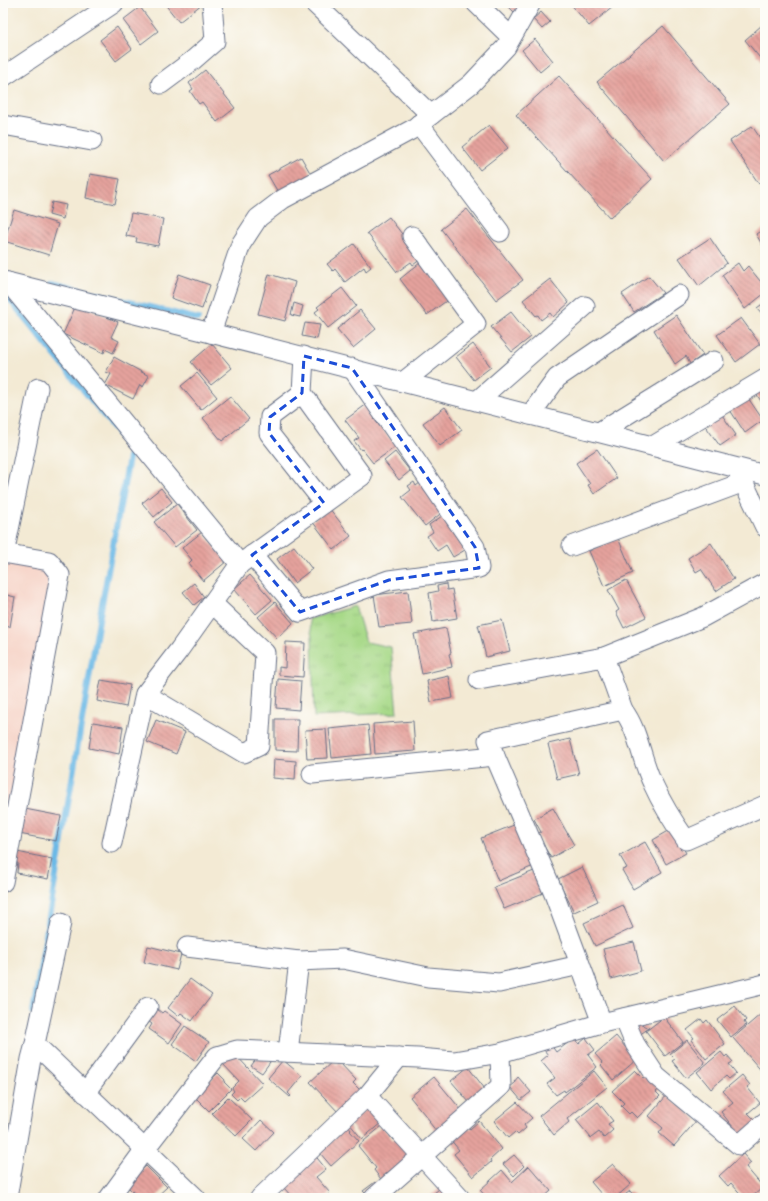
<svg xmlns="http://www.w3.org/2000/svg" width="768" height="1201" font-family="'Shantell Sans',sans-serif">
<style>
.built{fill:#f6d1c5}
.grass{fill:url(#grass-tufts);stroke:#618473}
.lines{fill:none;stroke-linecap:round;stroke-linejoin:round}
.stream{stroke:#6cb9e6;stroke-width:6}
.building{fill:url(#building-back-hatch)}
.street-casing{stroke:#677087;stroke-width:21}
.street{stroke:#fff;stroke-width:19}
.marked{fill:none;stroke:#1d4ed8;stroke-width:3;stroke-dasharray:8 5;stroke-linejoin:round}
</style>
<defs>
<pattern id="grass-tufts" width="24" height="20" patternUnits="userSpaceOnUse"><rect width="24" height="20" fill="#a7d988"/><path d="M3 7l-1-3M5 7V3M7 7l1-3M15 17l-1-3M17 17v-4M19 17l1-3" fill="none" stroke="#8fbb78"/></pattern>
<pattern id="building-back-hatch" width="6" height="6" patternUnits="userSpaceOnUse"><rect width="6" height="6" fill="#e5a29c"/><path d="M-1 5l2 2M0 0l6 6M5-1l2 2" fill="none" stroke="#b98482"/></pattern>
</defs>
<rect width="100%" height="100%" fill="#fdfcf7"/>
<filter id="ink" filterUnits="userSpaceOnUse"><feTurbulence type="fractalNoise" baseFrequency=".025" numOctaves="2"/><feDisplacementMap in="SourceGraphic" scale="8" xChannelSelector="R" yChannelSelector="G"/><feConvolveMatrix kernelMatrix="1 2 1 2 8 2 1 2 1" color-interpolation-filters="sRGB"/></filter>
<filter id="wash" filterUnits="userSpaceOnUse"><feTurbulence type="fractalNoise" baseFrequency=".012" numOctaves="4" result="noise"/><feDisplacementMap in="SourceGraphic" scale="16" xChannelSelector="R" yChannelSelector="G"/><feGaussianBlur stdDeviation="0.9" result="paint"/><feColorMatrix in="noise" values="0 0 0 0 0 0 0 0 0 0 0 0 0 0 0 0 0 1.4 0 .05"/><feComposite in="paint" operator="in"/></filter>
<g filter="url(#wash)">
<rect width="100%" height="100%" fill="#f3ead4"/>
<path class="built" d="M3,561L47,569L53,577L3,845Z"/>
<path class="grass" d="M355,606L366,642L391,647L397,713L314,717L312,637L309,619Z"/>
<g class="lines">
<g class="stream">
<path d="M52,283L198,319"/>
<path d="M3,291L115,429L129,448V458L97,631L33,1012"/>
</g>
</g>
<g id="blocks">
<g class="building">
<path d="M164,3H202V4L179,22Z"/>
<path d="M505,3H523L514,12Z"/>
<path d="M570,3H618L589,26Z"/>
<path d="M140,7L158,31L141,44L123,20Z"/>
<path d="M541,12L550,22L542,29L533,19Z"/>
<path d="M762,25L765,28V64L745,40Z"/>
<path d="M663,26L730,104L664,161L597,82Z"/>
<path d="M117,27L132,49L116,61L100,40Z"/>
<path d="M535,39L553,61L540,72L522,50Z"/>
<path d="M205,70L235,108L217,122L202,102L199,104L190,91L193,89L189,83Z"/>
<path d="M559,76L652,179L610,218L516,115Z"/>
<path d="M489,125L508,148L480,170L462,147Z"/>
<path d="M752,126L765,145V180L759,184L730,141Z"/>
<path d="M301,157L312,176L279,194L268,175Z"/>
<path d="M90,174L120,179L115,204L86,198Z"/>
<path d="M52,202L66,205L63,219L49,215Z"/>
<path d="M467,209L523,280L496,300L441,229Z"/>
<path d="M14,210L58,224L49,255L4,241Z"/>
<path d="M131,213L163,219L158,246L136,242L137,238L126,236Z"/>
<path d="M389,217L421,259L413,265L411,262L397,272L367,233Z"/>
<path d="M765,228V250L756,234Z"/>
<path d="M710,238L727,263L699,286L679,258Z"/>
<path d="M354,244L371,267L366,271L364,267L345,282L335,269L333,271L327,264Z"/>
<path d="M421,262L449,299L427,315L400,279Z"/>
<path d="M738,263L743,271L748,266L765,287V293L745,309L722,275Z"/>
<path d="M179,274L210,285L202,309L171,298Z"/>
<path d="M269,274L295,282L285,321L258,314Z"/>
<path d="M649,276L663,293L634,312L622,294Z"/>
<path d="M550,279L569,303L553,317L550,313L541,320L538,315L536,316L523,300Z"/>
<path d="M342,288L356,306L328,328L315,312L319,309L317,307Z"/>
<path d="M765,302V317L757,308Z"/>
<path d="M77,303L118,322L111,337L119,341L113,353L105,349L104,353L63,334Z"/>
<path d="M294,303L303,306L300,317L291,315Z"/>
<path d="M360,310L376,329L353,348L337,329Z"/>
<path d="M511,312L531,337L512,352L491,327Z"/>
<path d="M676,315L703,355L690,364L686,356L675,364L654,330Z"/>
<path d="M741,318L760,344L736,362L717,335Z"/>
<path d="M305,323L320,325L317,339L302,336Z"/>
<path d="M212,344L232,368L211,385L191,362Z"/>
<path d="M473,344L491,367L474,380L456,357Z"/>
<path d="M114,357L149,376L143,387L140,385L133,399L105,385L111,374L106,372Z"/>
<path d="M197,373L217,397L201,410L181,386Z"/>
<path d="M765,385V407L755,392Z"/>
<path d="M746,395L763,420L745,433L728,407Z"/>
<path d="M230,396L249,419L222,441L203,418Z"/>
<path d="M367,404L377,417L374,419L389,438L398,445L373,463L362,449L361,450L354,441L359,438L345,420Z"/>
<path d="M445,407L462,430L440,446L423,423Z"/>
<path d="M720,412L736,435L720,446L704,424Z"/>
<path d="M597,449L617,478L594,494L588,485L590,484L576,463Z"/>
<path d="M395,452L410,471L399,480L384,461Z"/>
<path d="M414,482L416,486L421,482L444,511L425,526L402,497L411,490L408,486Z"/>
<path d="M161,488L172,502L154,517L142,503Z"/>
<path d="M177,504L197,530L175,547L154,522Z"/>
<path d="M329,508L351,536L334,550L312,521Z"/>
<path d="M442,516L465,550L453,557L446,545L437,551L427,536L433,532L429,525Z"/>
<path d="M202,532L227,561L203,581L189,563L192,560L182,548Z"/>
<path d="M618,538L633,573L604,586L589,551Z"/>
<path d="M711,543L734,579L716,591L701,569L696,572L688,558Z"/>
<path d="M294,546L312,569L294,583L277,559Z"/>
<path d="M250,575L272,600L256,614L234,589Z"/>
<path d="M626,580L646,617L624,628L616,612L619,610L608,590Z"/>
<path d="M194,583L204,597L194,605L183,592Z"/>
<path d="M446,584L447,590L452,589L457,618L433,622L429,593L438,591L437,586Z"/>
<path d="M408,591L412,624L379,627L374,595Z"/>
<path d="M3,594L15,597L10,627L3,626Z"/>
<path d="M275,602L293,623L277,638L258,617Z"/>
<path d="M502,620L510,651L486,657L478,625Z"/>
<path d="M446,628L451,653L449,654L452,667L422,674L414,634Z"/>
<path d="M286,642L305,643L303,677L279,675V667L285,668Z"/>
<path d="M449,676L453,698L431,702L427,681Z"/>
<path d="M278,679L301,681L299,710L276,708Z"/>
<path d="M101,680L130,685L126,707L97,701Z"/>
<path d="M275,719H298L297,751L275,750Z"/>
<path d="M156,720L185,732L176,754L147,742Z"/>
<path d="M413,721L415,751L375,754L373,724Z"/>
<path d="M93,722L123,727L119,754L89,748Z"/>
<path d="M368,725L371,754L332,758L329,729Z"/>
<path d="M326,729L328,758L307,759L305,730Z"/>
<path d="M570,739L579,774L557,779L548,744Z"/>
<path d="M274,759L296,761L295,780L273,778Z"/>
<path d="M553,808L574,845L551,858L537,834L541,832L534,819Z"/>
<path d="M25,809L61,816L56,841L19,834Z"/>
<path d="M519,823L536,865L498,881L481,838Z"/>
<path d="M672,829L686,853L666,864L653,840Z"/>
<path d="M645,842L662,872L633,889L622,870L627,868L620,856Z"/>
<path d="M17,852L52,859L48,879L17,873L18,863H15Z"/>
<path d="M582,867L598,901L574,912L558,879Z"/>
<path d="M534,871L543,893L504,909L494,887Z"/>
<path d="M623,905L633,928L595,946L584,923Z"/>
<path d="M634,942L641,971L611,979L603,949Z"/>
<path d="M148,946L181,954L177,970L144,962Z"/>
<path d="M190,979L212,995L192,1021L181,1013L178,1016L168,1008Z"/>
<path d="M735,1006L746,1020L744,1022L746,1025L731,1037L717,1020Z"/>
<path d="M157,1009L162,1013L164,1011L182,1024L169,1043L149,1029L152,1024L148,1021Z"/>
<path d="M761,1014L765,1019V1075L733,1038Z"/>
<path d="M664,1017L683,1042L665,1056L646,1031Z"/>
<path d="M701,1019L704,1023L707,1020L725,1044L706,1059L691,1040L694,1038L687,1030Z"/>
<path d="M640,1023L649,1028L635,1038L631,1030Z"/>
<path d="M185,1026L209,1042L196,1061L172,1044Z"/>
<path d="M616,1036L636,1060L613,1080L601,1065L603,1063L595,1054Z"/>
<path d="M574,1038L579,1044L586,1038L595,1050L588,1055L597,1067L565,1092L564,1090L556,1095L547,1084L555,1078L541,1061L548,1055L544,1050L551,1045L556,1052Z"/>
<path d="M687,1040L705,1063L686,1078L672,1061L675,1059L670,1054Z"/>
<path d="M233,1052L263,1084L244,1101L240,1097L237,1100L231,1094L234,1091L232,1088L239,1081L222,1063Z"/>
<path d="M721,1052L725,1057L727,1055L733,1062L729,1064L736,1073L729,1079L726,1076L711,1089L697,1072Z"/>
<path d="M260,1054L270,1062L262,1073L251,1066Z"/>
<path d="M283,1060L302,1076L288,1093L291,1096L290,1097L268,1078Z"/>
<path d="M333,1061L337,1065L339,1062L356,1080L353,1083L362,1092L339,1113L310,1082Z"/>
<path d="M468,1067L485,1089L469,1102L451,1081Z"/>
<path d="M635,1070L643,1078L649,1073L662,1087L656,1092L660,1096L637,1118L631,1112L629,1114L621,1106L624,1103L612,1091Z"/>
<path d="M594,1071L607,1087L567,1119L569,1122L554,1135L539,1116Z"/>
<path d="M218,1073L225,1080L224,1082L231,1089L209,1111L194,1096Z"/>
<path d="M742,1075L750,1085L747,1087L760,1103L748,1113L758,1123L741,1137L721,1112L733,1102L723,1091Z"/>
<path d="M434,1077L462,1111L437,1132L429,1122L430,1121L410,1097Z"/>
<path d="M518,1077L531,1092L521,1100L510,1087L515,1083L514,1082Z"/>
<path d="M667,1095L697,1120L674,1146L659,1133L663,1128L649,1116Z"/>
<path d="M228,1097L252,1120L236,1136L212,1113Z"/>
<path d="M517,1102L532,1118L524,1125L526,1128L518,1135L515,1132L508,1138L494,1121Z"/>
<path d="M598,1102L613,1121L608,1124L613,1130L604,1138L599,1132L591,1138L576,1120Z"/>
<path d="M368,1107L382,1122L362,1139L349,1123Z"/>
<path d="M261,1120L274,1132L256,1151L243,1139Z"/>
<path d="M479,1121L502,1149L490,1160L491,1162L473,1177L454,1154L459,1150L450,1139L466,1125L470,1129Z"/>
<path d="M347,1125L351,1130L350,1131L359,1141L331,1166L320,1153Z"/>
<path d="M382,1126L393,1140L397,1137L414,1158L384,1183L374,1170L376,1168L358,1146Z"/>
<path d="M313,1153L326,1169L316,1177L330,1193L324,1198H293L283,1187L305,1168L301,1163Z"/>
<path d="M743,1154L751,1163L746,1167L763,1187L751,1198H744L731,1183L728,1186L719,1176Z"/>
<path d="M514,1155L524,1166L514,1176L503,1164Z"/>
<path d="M613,1164L631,1184L615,1198H598L602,1195L591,1182Z"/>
<path d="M146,1166L167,1187L155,1198H139L126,1185Z"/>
<path d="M529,1166L551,1191L543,1198H487L480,1190L502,1170L512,1182Z"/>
<path d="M375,1182L380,1189L369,1197L363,1191Z"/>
<path d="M444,1185L455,1198H428Z"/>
<path d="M630,1191L636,1198H621Z"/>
</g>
</g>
</g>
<g filter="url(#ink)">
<use href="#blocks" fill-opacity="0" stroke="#677087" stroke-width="1"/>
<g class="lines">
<g class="street-casing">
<g id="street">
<path d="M314,3L431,115"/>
<path d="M476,3L511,37"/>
<path d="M3,77L114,3"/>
<path d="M161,84L192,61L215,41L212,3"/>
<path d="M419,124L500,232"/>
<path d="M3,125L92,141"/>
<path d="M3,281L211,333L765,475"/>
<path d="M8,282L240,564"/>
<path d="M211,333L241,244L258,218L283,199L413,129L471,84L506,47L531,3"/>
<path d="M403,382L476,324L412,236"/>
<path d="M302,393L270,417L269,433L324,503"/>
<path d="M477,401L585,306"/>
<path d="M530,415L557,378L679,295"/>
<path d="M599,432L714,361"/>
<path d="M653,446L765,379"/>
<path d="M738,471L765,527"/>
<path d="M572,546L744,482"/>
<path d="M3,553L49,561L60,575L3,882"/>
<path d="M4,554L38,388"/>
<path d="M252,555L300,612L389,580L479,568L475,547L352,368"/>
<path d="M479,680L604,657"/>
<path d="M145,694L244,753L259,746L265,653L212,603"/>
<path d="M623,710C639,731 641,760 653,784C662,804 674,823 686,840L765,805"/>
<path d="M312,774L495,756"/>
<path d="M112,843L145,694L179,650L240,564L362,476L302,393L304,356"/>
<path d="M61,923L35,1044L196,1198"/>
<path d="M187,947L299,961L343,959L428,977L499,983L580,965"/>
<path d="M624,1018L635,1044L656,1076L739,1145L765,1122"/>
<path d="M602,1023L554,894L488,740L623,710L604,657L703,617L765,583"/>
<path d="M288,1052L299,961"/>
<path d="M399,1057L367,1096L460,1198"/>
<path d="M85,1093L148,1007"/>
<path d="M7,1198L31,1059L35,1044"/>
<path d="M109,1198L145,1149L217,1056L237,1050L418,1058L454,1061L500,1053L602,1023L765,984"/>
<path d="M260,1198L367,1096"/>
<path d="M374,1198L501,1086L500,1053"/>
</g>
</g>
<use href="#street" class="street"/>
</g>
</g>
<path class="marked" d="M304,356L352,368L475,547L479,568L389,580L300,612L252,555L324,503L269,433L270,417L302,393Z"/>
<rect width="768" height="1201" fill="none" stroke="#fdfcf7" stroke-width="16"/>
</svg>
